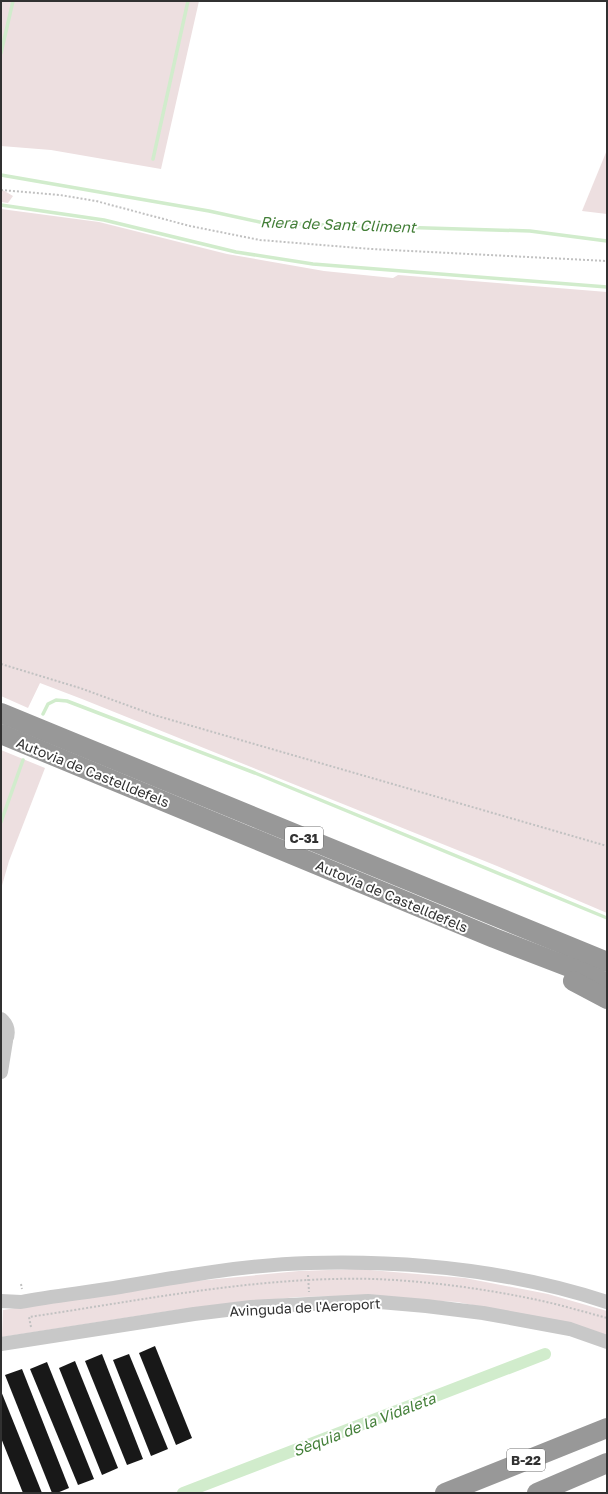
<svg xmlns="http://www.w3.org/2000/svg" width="608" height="1494" font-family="'Golos Text',sans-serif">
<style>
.green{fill:#eddfe0}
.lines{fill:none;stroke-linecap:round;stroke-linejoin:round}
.stream{stroke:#d1eccc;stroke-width:3.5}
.canal{stroke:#d1eccc;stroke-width:12}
.building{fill:#181818}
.path{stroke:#c1c1c1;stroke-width:2;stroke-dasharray:2 2;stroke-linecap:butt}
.minor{stroke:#c8c8c8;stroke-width:14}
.highway{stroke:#989898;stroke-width:20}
.labels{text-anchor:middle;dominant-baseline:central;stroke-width:4;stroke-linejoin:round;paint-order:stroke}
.shield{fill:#fff;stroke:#6f6f6f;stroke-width:1}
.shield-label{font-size:13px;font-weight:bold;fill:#313131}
.street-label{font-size:14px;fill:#313131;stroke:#fff}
.water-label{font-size:15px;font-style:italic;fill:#437f38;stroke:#fff}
</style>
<rect width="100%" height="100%" fill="#fff"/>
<g class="green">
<path d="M1,1H199L161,169L51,150L1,146Z"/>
<path d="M607,150V214L582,211Z"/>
<path d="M1,189L13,196L8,203L1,202Z"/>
<path d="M1,209L99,222L227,254L324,271L393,278L398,275L607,292V913L497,866L82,699L40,683L28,708L1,696Z"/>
<path d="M1,750L45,768L9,861L1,889Z"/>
<path d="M358,1269L465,1278L548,1294L607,1311V1338L539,1318L457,1302L353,1296L297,1297L176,1310L2,1337L3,1310L175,1283L299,1271Z"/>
</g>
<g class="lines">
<g class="stream">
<path d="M1,53L13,1"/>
<path d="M153,159L188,1"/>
<path d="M1,175L209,211L264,223L530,231L607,241"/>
<path d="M1,205L104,220L236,252L313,264L607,287"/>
<path d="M43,714L48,704L56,700L67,701L255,773L607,918"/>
<path d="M1,822L23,760"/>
</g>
<path class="canal" d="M183,1493L545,1354"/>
</g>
<g class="building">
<path d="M155,1346L192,1438L176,1445L139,1353Z"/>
<path d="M102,1354L143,1459L127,1465L85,1361Z"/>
<path d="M129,1354L168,1449L151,1456L113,1360Z"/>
<path d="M75,1361L118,1468L102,1475L59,1368Z"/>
<path d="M47,1362L94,1479L78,1485L30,1369Z"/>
<path d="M22,1369L69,1488L57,1493H52L5,1375Z"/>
<path d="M1,1391L42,1493H23L1,1438Z"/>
</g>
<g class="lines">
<g class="path">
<path d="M1,190L60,195L96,201L190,226L260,240L371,249L607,261"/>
<path d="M1,664L80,688L154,715L607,846"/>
<path d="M308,1275L309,1292"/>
<path d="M21,1284L22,1289"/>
<path d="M31,1327L29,1317C144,1300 258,1276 375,1279C425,1281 479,1288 528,1298C554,1303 581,1311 607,1318"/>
</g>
<g class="minor">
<path d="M1,1019C10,1027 10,1038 1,1045"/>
<path d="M1,1072L6,1041"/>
<path d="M1,1301L21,1302C52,1296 83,1293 114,1288C178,1277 243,1265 309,1263C408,1260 512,1271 607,1302"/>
<path d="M1,1344L194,1314L251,1307L368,1301L426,1306L483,1313L570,1329L607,1342"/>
</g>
<g class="highway">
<path d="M1,713L607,962"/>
<path d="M1,734L494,938L569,967L607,983"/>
<path d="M573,981L607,999"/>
<path d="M445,1493L607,1428"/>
<path d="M537,1493L607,1463"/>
</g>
</g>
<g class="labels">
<g class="shield">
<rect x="285" y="827" width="38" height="22" rx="3"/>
<rect x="507" y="1449" width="38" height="22" rx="3"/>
</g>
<g class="shield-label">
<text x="304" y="838">C-31</text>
<text x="526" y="1460">B-22</text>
</g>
<g class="street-label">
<text transform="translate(93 772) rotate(22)">Autovia de Castelldefels</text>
<text transform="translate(392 896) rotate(23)">Autovia de Castelldefels</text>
<text transform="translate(305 1307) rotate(-3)">Avinguda de l'Aeroport</text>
</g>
<g class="water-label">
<text transform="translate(338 224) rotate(2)">Riera de Sant Climent</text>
<text transform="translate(364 1424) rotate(-21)">Sèquia de la Vidaleta</text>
</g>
</g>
<rect width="608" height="1494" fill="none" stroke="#313131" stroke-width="4"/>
</svg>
